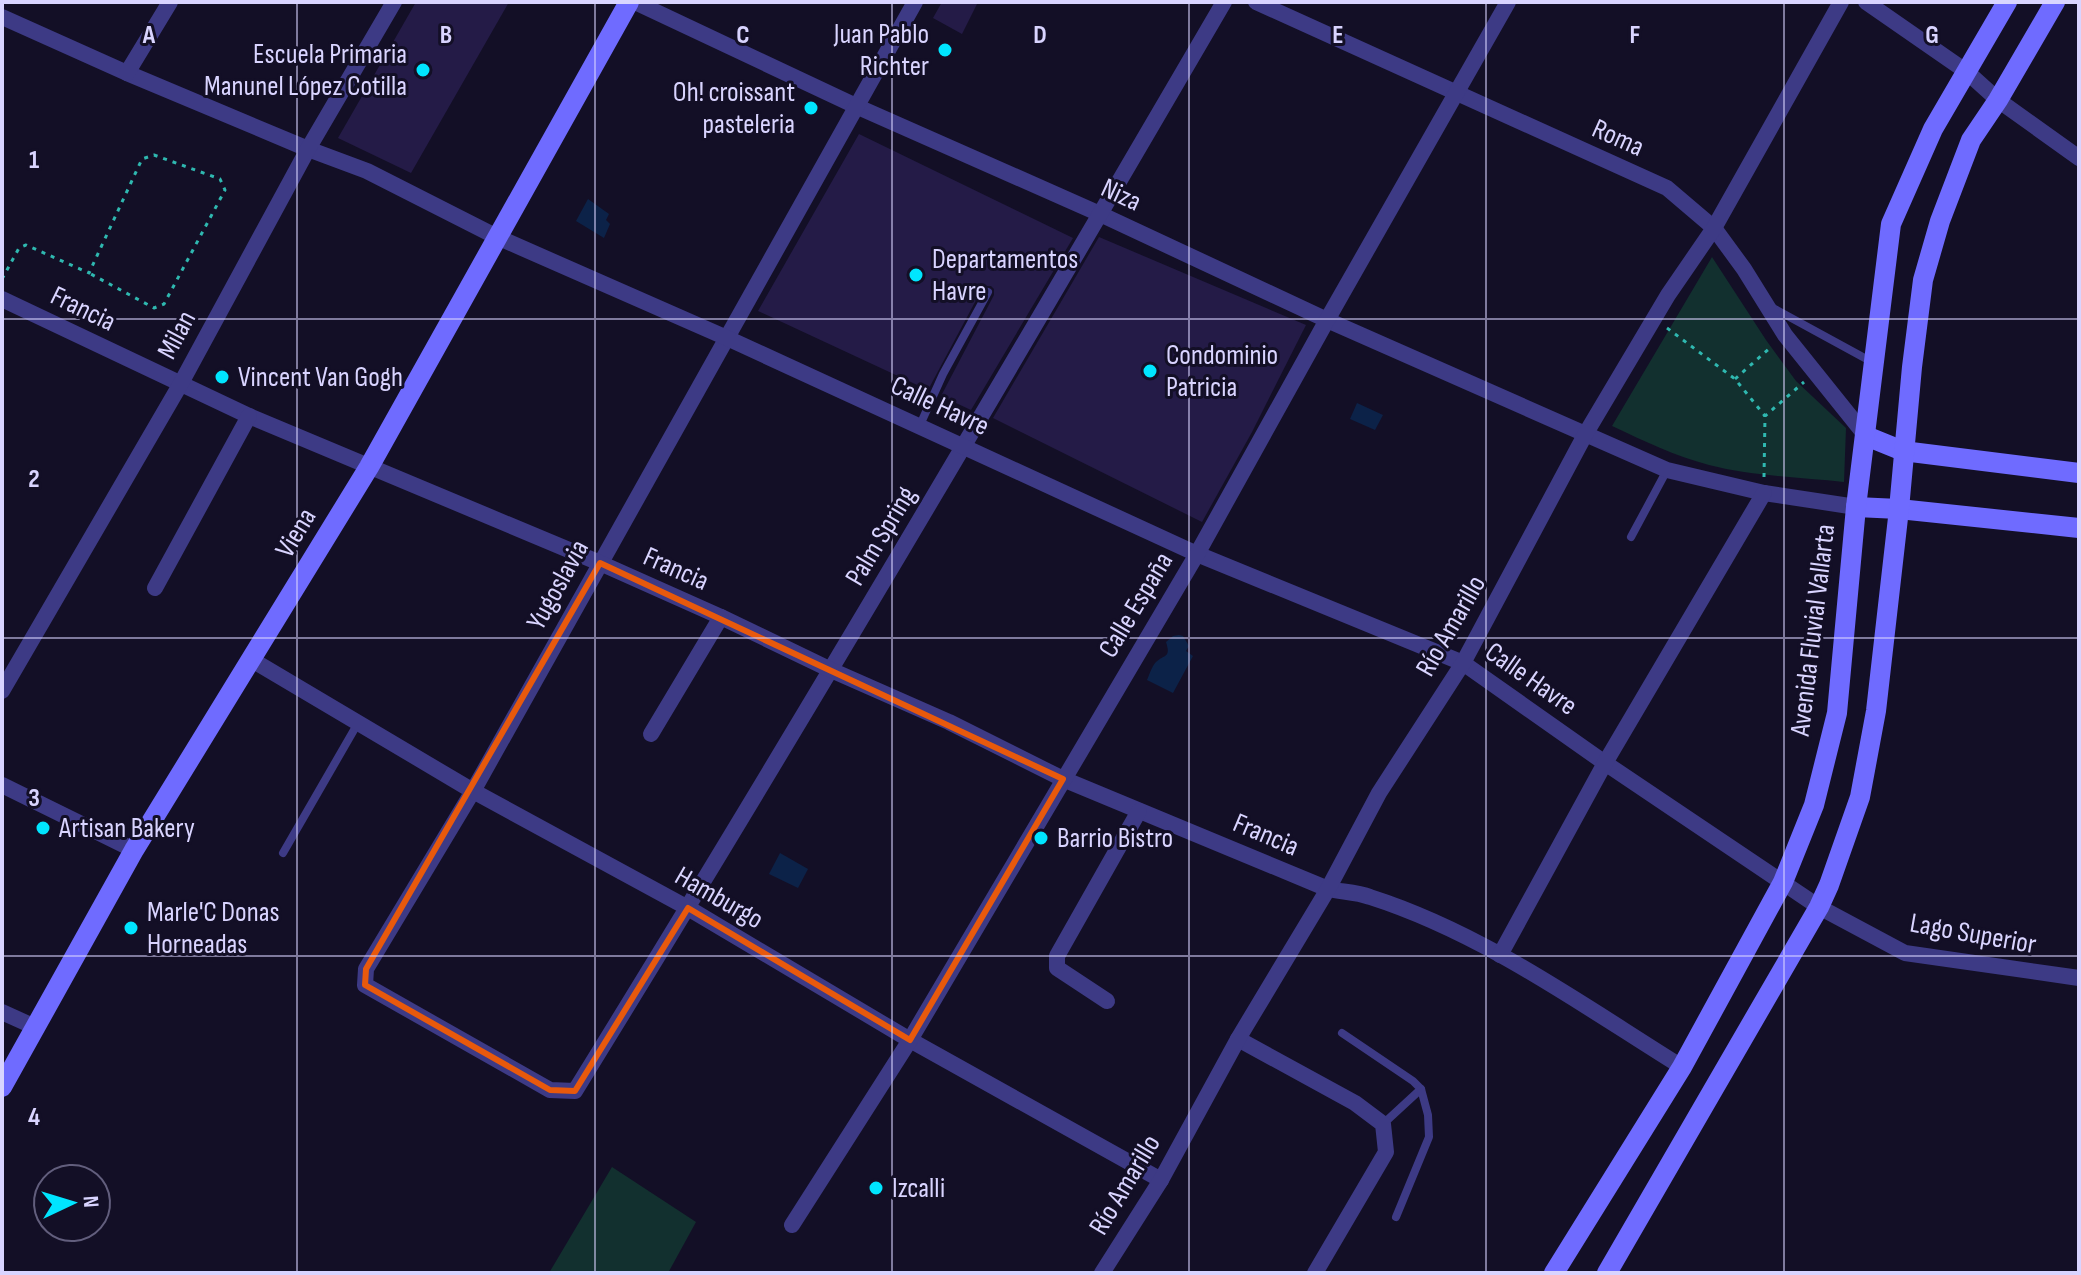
<svg xmlns="http://www.w3.org/2000/svg" width="2081" height="1275" font-family="'Sofia Sans Condensed',sans-serif">
<style>
.green{fill:#12302f}
.water{fill:#0c2248}
.building{fill:#241b47}
.lines{fill:none;stroke-linecap:round;stroke-linejoin:round}
.path{stroke:#2fb8b0;stroke-width:3;stroke-dasharray:4 6;stroke-linecap:butt}
.lane{stroke:#3d3a85;stroke-width:8}
.street{stroke:#3d3a85;stroke-width:16}
.secondary{stroke:#6f6bff;stroke-width:20}
.marked{fill:none;stroke:#e8590c;stroke-width:6;stroke-linejoin:round}
.grid{fill:none;stroke:#d9d4ff;stroke-width:2;stroke-opacity:0.55}
.poi-dot{fill:#00e5ff;stroke:#130f26;stroke-width:3}
.labels{text-anchor:middle;dominant-baseline:central;stroke-width:6;stroke-linejoin:round;paint-order:stroke}
.poi-label{font-size:28px;fill:#d9d4ff;stroke:#130f26;text-anchor:start}
.street-label{font-size:28px;fill:#d9d4ff;stroke:#130f26}
.grid-label{font-size:26px;text-anchor:middle;font-weight:bold;fill:#d9d4ff;stroke:#130f26;stroke-width:6;stroke-linejoin:round;paint-order:stroke}
</style>
<rect width="100%" height="100%" fill="#130f26"/>
<g class="green">
<path d="M1712,257L1766,340L1796,381L1846,428L1844,482C1799,477 1752,476 1709,465C1675,456 1644,441 1612,426Z"/>
<path d="M612,1167L696,1222L668,1273H549Z"/>
</g>
<g class="water">
<path d="M588,199L609,214L606,220L610,224L604,238L576,221Z"/>
<path d="M1357,403L1383,415L1375,430L1350,419Z"/>
<path d="M1179,635L1183,636L1189,646L1186,651L1193,656L1173,693L1147,680C1149,675 1152,666 1156,662C1165,654 1171,658 1166,642L1173,636Z"/>
<path d="M780,853L808,869L798,888L769,874Z"/>
</g>
<g class="building">
<path d="M416,2H509L411,173L338,138Z"/>
<path d="M942,2H978L962,34L933,18Z"/>
<path d="M859,134L1073,238L971,410L941,396L994,295V289L991,286H985L982,289L928,390L758,311Z"/>
<path d="M1099,237L1306,325L1252,432L1202,522L993,418Z"/>
</g>
<g class="lines">
<g class="path">
<path d="M2,279L19,248L26,245L89,273L142,159L154,155L220,179L225,190L164,304L154,308L89,273"/>
<path d="M1667,328L1735,379L1765,416"/>
<path d="M1735,379L1771,347"/>
<path d="M1764,477L1765,416L1804,382"/>
</g>
<g class="lane">
<path d="M1771,307L1872,362"/>
<path d="M920,425L943,374L988,292"/>
<path d="M1631,537L1667,470"/>
<path d="M283,853L358,723"/>
<path d="M1342,1033L1413,1081L1421,1089L1383,1124"/>
<path d="M1396,1217L1429,1137L1428,1115L1421,1089"/>
</g>
<g class="street">
<path d="M635,2L858,107L1100,214L1327,320L1667,470L1764,493L1856,507"/>
<path d="M915,2L473,791L366,969L365,985L550,1090L575,1091C797,731 1011,367 1224,2"/>
<path d="M1256,2L1667,188L1714,228L1744,269L1785,335L1866,436"/>
<path d="M1866,2L1967,72L1998,100L2079,158"/>
<path d="M2,17L127,73L308,149L367,171L497,237L727,338L1197,554L1463,663L1605,763L1819,907L1905,953L2079,978"/>
<path d="M127,73L170,2"/>
<path d="M2,299L249,416L600,563L721,617L831,670L949,722L1063,779L1328,889C1342,892 1357,892 1370,897C1483,933 1582,1005 1682,1067"/>
<path d="M155,588L249,416"/>
<path d="M252,660L473,791L688,908L910,1040L1161,1180"/>
<path d="M2,691L180,385L308,149L394,2"/>
<path d="M651,734L721,617"/>
<path d="M2,785L134,850"/>
<path d="M1500,955L1605,763L1764,493"/>
<path d="M1107,1001L1057,968V956L1139,811"/>
<path d="M2,1012L35,1027"/>
<path d="M1238,1039L1355,1103L1383,1124L1386,1152L1315,1273"/>
<path d="M792,1225L910,1040L1197,554L1327,320L1508,2"/>
<path d="M1102,1273L1161,1180L1238,1039L1328,889L1379,793L1463,663L1586,433L1668,295L1714,228L1841,2"/>
</g>
<g class="secondary">
<path d="M1866,436L1903,451L2079,473"/>
<path d="M1856,507L1899,509L2079,528"/>
<path d="M2,1087L134,850L369,467L629,2"/>
<path d="M1554,1273L1682,1067L1783,882L1814,805L1837,713L1856,507L1891,224L1933,129L2007,2"/>
<path d="M1607,1273L1819,907L1829,885L1860,797L1876,711L1899,509L1912,367L1923,280L1940,221L1971,140L1998,100L2055,2"/>
</g>
</g>
<path class="marked" d="M600,563L1063,779L910,1040L688,908L575,1091L550,1090L365,985L366,969Z"/>
<path class="grid" d="M297,2V1273M595,2V1273M892,2V1273M1189,2V1273M1486,2V1273M1784,2V1273M2,319H2079M2,638H2079M2,956H2079"/>
<g class="poi-dot">
<circle cx="945" cy="50" r="8"/>
<circle cx="423" cy="70" r="8"/>
<circle cx="811" cy="108" r="8"/>
<circle cx="916" cy="275" r="8"/>
<circle cx="1150" cy="371" r="8"/>
<circle cx="222" cy="377" r="8"/>
<circle cx="43" cy="828" r="8"/>
<circle cx="1041" cy="838" r="8"/>
<circle cx="131" cy="928" r="8"/>
<circle cx="876" cy="1188" r="8"/>
</g>
<g class="labels">
<g class="poi-label">
<text x="929" y="34" text-anchor="end">Juan Pablo<tspan x="929" dy="32">Richter</tspan></text>
<text x="407" y="54" text-anchor="end">Escuela Primaria<tspan x="407" dy="32">Manunel López Cotilla</tspan></text>
<text x="795" y="92" text-anchor="end">Oh! croissant<tspan x="795" dy="32">pasteleria</tspan></text>
<text x="932" y="259">Departamentos<tspan x="932" dy="32">Havre</tspan></text>
<text x="1166" y="355">Condominio<tspan x="1166" dy="32">Patricia</tspan></text>
<text x="238" y="377">Vincent Van Gogh</text>
<text x="59" y="828">Artisan Bakery</text>
<text x="1057" y="838">Barrio Bistro</text>
<text x="147" y="912">Marle'C Donas<tspan x="147" dy="32">Horneadas</tspan></text>
<text x="892" y="1188">Izcalli</text>
</g>
<g class="street-label">
<text transform="translate(1618 138) rotate(24)">Roma</text>
<text transform="translate(1121 195) rotate(25)">Niza</text>
<text transform="translate(83 309) rotate(26)">Francia</text>
<text transform="translate(177 335) rotate(-62)">Milan</text>
<text transform="translate(940 406) rotate(25)">Calle Havre</text>
<text transform="translate(296 533) rotate(-59)">Viena</text>
<text transform="translate(881 536) rotate(-59)">Palm Spring</text>
<text transform="translate(676 569) rotate(24)">Francia</text>
<text transform="translate(558 585) rotate(-61)">Yugoslavia</text>
<text transform="translate(1136 605) rotate(-59)">Calle España</text>
<text transform="translate(1451 626) rotate(-60)">Río Amarillo</text>
<text transform="translate(1813 630) rotate(-83)">Avenida Fluvial Vallarta</text>
<text transform="translate(1531 679) rotate(35)">Calle Havre</text>
<text transform="translate(1266 835) rotate(23)">Francia</text>
<text transform="translate(719 898) rotate(30)">Hamburgo</text>
<text transform="translate(1973 934) rotate(10)">Lago Superior</text>
<text transform="translate(1125 1185) rotate(-59)">Río Amarillo</text>
</g>
</g>
<g class="grid-label">
<text x="149" y="43">A</text>
<text x="446" y="43">B</text>
<text x="743" y="43">C</text>
<text x="1040" y="43">D</text>
<text x="1338" y="43">E</text>
<text x="1635" y="43">F</text>
<text x="1932" y="43">G</text>
<text x="34" y="168">1</text>
<text x="34" y="487">2</text>
<text x="34" y="806">3</text>
<text x="34" y="1125">4</text>
</g>
<rect width="2081" height="1275" fill="none" stroke="#d9d4ff" stroke-width="8"/>
<g transform="translate(72 1203) rotate(86)"><circle r="38" fill="#130f26" stroke="#625e7d" stroke-width="2"/>
<path d="M0-6L14 30L0 20L-14 30Z" fill="#00e5ff"/>
<text y="-12" font-size="22" font-weight="bold" text-anchor="middle" fill="#d9d4ff">N</text>
</g>
</svg>
